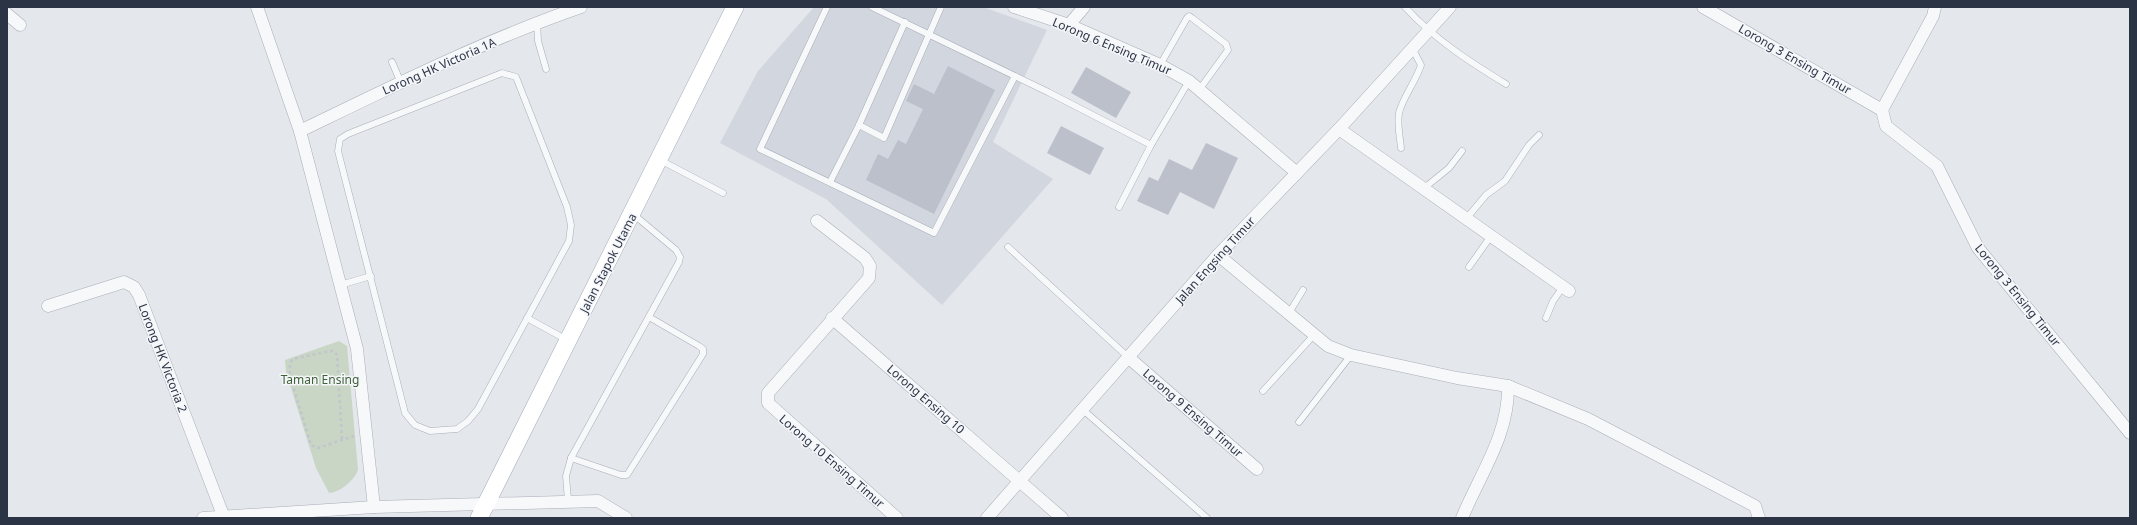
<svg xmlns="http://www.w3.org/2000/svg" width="2137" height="525" font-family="'Noto Sans',sans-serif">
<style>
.built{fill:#d2d6de}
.green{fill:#c9d6c5}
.building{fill:#bbc0ca}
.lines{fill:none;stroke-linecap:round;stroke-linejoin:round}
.lane-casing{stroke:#a9aeb7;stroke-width:7}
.street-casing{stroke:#a9aeb7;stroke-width:13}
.secondary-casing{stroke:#a9aeb7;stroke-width:18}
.path{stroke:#c2c5cb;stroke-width:2.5;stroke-dasharray:3 3;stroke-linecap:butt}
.lane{stroke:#f7f8fa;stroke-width:6}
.street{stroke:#f7f8fa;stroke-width:12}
.secondary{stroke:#fff;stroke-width:17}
.labels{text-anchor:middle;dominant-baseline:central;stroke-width:3;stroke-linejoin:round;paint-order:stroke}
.street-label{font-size:12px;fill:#2b3445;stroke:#f4f6f9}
.park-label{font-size:12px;fill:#3f6138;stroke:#f4f6f9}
</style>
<rect width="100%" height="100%" fill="#e4e7ec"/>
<path class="built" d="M814,7H983L1047,30L993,142L1053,179L942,305L826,199L720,143L758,71Z"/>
<path class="green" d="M339,341L347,346L358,470C354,481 340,492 329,493L316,468L286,372L285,360Z"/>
<g class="building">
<path d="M948,66L995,90L934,214L866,180L878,154L888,159L898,140L906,144L923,109L906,101L914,84L934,94Z"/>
<path d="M1086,67L1131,92L1116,118L1071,93Z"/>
<path d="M1061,126L1104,148L1090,175L1047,153Z"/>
<path d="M1206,143L1238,158L1214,209L1180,192L1168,215L1137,201L1149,177L1158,181L1169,159L1192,170Z"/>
</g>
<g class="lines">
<g class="lane-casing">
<g id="lane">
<path d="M827,7L760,149L934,233L1015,76"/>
<path d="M872,7L1048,92L1151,145"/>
<path d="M1405,7C1434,39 1470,62 1506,84"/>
<path d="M537,22L538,41L546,69"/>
<path d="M392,62L401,83"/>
<path d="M1160,65L1187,18L1189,16L1192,18L1226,44L1228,50L1199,90"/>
<path d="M502,73L516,77L567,207L571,225L569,241L478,409L468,421L457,429L430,431L415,425L405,413L338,151L340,139L348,134Z"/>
<path d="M859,125L884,138L941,7"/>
<path d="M1401,148C1400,137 1397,125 1399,113C1402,99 1416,81 1421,65L1412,48"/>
<path d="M660,160L723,193"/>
<path d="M830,182L859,125L905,22"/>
<path d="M1423,189L1449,168L1462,151"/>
<path d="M1119,207L1151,145L1189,81"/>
<path d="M1466,219L1486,195L1505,181L1529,145L1539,135"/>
<path d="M1008,247L1128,357"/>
<path d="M1469,267L1491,236"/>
<path d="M340,285L371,276"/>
<path d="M1289,313L1303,290"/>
<path d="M527,318L567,340"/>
<path d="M1546,318L1553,301L1563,287"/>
<path d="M1263,391L1314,335"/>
<path d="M1082,409L1207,518"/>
<path d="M1299,422L1351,355"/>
<path d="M571,458L621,475H627L703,354V349L699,346L649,317"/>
<path d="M568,500L566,476L571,458L679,262L680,257L676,250L633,214"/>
</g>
</g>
<g class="street-casing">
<g id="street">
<path d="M257,7L300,131L357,349L374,507L598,501L626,518"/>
<path d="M1014,7L1069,25L1160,65L1189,81L1297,173"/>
<path d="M1703,7L1882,110L1886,126L1937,166L1978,248L2130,433"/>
<path d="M7,14L20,25"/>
<path d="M1069,25L1084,7"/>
<path d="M1882,110L1933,16L1935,7"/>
<path d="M1339,129L1569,291"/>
<path d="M300,131C391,87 485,40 581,7"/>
<path d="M817,221L865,258L870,266L869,278L768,393V403L897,518"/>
<path d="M1218,255L1328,346L1351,355L1457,378L1508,386C1509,435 1480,474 1462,518"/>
<path d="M48,306L124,282L134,287L139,295L223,515"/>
<path d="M832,318L1062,518"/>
<path d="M1128,357L1257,469"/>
<path d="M1508,386L1588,419L1755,506L1759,518"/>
<path d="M203,518L374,507"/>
<path d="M987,518L1218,255L1339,129L1450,7"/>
</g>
</g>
<g class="secondary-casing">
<path id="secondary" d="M479,518L735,7"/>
</g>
<path class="path" d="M342,439L337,355L334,351H330L293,359L290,363V376L311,445L318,448L354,436"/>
<use href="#lane" class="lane"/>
<use href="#street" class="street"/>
<use href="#secondary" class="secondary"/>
</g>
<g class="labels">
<g class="street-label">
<text transform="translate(1112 46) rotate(23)">Lorong 6 Ensing Timur</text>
<text transform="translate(1795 59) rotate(30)">Lorong 3 Ensing Timur</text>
<text transform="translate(439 66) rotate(-24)">Lorong HK Victoria 1A</text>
<text transform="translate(1215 260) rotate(-48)">Jalan Engsing Timur</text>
<text transform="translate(608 263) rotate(-63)">Jalan Stapok Utama</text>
<text transform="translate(2018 295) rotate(51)">Lorong 3 Ensing Timur</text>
<text transform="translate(163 358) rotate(69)">Lorong HK Victoria 2</text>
<text transform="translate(926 399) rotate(41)">Lorong Ensing 10</text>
<text transform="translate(1193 413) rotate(41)">Lorong 9 Ensing Timur</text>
<text transform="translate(832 461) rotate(41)">Lorong 10 Ensing Timur</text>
</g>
<g class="park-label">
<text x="320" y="379">Taman Ensing</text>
</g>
</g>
<rect width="2137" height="525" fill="none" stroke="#2b3445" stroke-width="16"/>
</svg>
